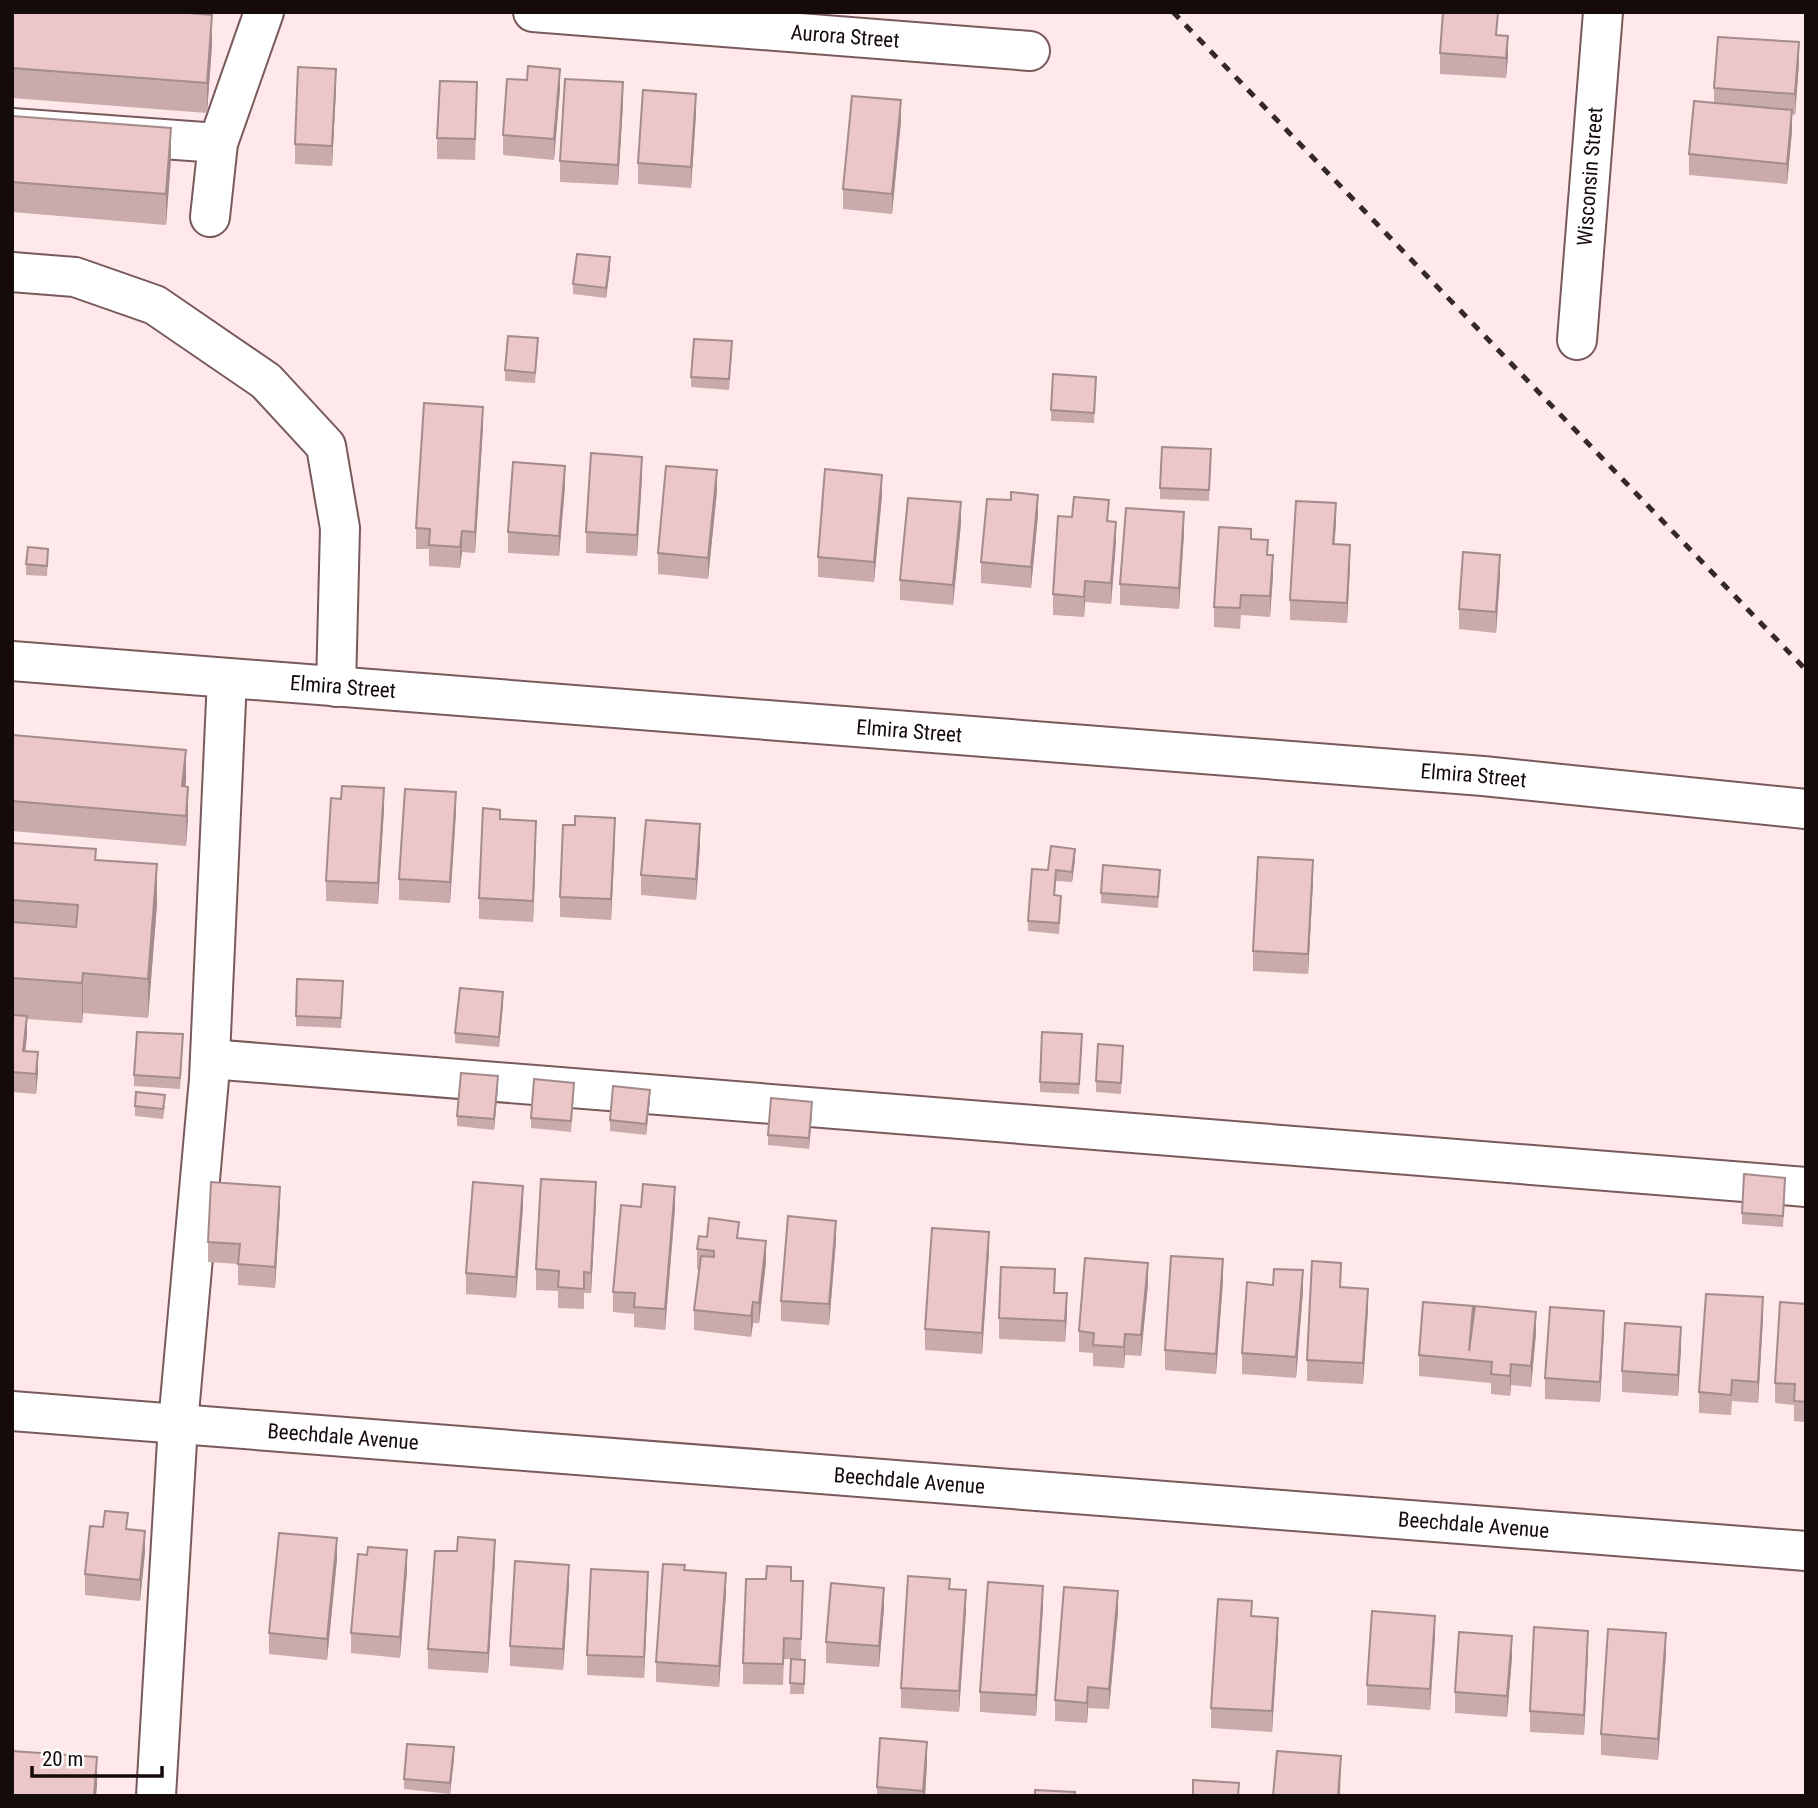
<svg xmlns="http://www.w3.org/2000/svg" width="1818" height="1808" font-family="'Roboto Condensed',sans-serif">
<style>
.lines{fill:none;stroke-linecap:round;stroke-linejoin:round}
.minor-casing{stroke:#795a5c;stroke-width:42}
.minor{stroke:#fff;stroke-width:38}
.rail{stroke:#352828;stroke-width:5;stroke-dasharray:9 9;stroke-linecap:butt}
.wall{fill:#caabac}
.shaded-wall{fill:#a48b8c}
.building{fill:#ebc7c8;stroke:#a48b8c;stroke-width:2}
.labels{text-anchor:middle;dominant-baseline:central;stroke-width:5;stroke-linejoin:round;paint-order:stroke}
.street-label{font-size:21px;fill:#160b0b;stroke:#fcfcfc}
</style>
<rect width="100%" height="100%" fill="#ffe8e9"/>
<g class="lines">
<g class="minor-casing">
<g id="minor">
<path id="s1" d="M533,12L1030,51"/>
<path d="M12,128L218,143"/>
<path d="M210,217L218,143L264,12"/>
<path d="M12,272L75,277L155,305L266,381L326,446L340,528L336,687"/>
<path id="s2" d="M1577,340L1603,12"/>
<path id="s3" d="M12,661L1483,776L1806,809"/>
<path d="M210,1059L1806,1187"/>
<path id="s4" d="M12,1411L1806,1551"/>
<path d="M156,1796L178,1424L209,1079L227,678"/>
</g>
</g>
<use href="#minor" class="minor"/>
<path class="rail" d="M1173,12L1806,670"/>
</g>
<g class="wall">
<path d="M12,12L212,45L207,113L12,98Z"/>
<path d="M1498,35L1508,56L1506,78L1440,74V53Z"/>
<path d="M1799,63L1795,115L1792,114V131L1787,184L1689,175V154L1714,102V88Z"/>
<path d="M336,89L332,166L295,164V144Z"/>
<path d="M560,89L554,160L503,155V135Z"/>
<path d="M477,102L475,160L437,159V138Z"/>
<path d="M623,103L618,185L560,182V161Z"/>
<path d="M696,114L691,188L638,184V163Z"/>
<path d="M12,116L171,159L166,225L12,212Z"/>
<path d="M901,121L892,214L843,209V189Z"/>
<path d="M610,268L606,298L573,294V284Z"/>
<path d="M538,349L535,383L505,381V370Z"/>
<path d="M732,352L729,390L691,387V377Z"/>
<path d="M1096,387L1094,423L1051,421V410Z"/>
<path d="M483,427L475,553L462,552L460,568L429,566V549H416V528Z"/>
<path d="M1211,460L1209,501L1160,499V488Z"/>
<path d="M642,477L637,556L586,553V532Z"/>
<path d="M565,486L559,556L508,553V532Z"/>
<path d="M717,491L708,579L658,574V553Z"/>
<path d="M882,495L874,582L818,577V557Z"/>
<path d="M1038,515L1031,588L981,583V562Z"/>
<path d="M1109,521L1116,542L1111,604L1085,602L1084,617L1053,615V594Z"/>
<path d="M961,523L953,605L900,600V580Z"/>
<path d="M1336,523L1334,544L1350,565L1347,623L1290,620V600Z"/>
<path d="M1184,533L1179,609L1120,605V584Z"/>
<path d="M1251,539L1268,555L1273,575L1270,617L1241,615L1240,629L1214,627V607Z"/>
<path d="M48,559L47,576L26,575V564Z"/>
<path d="M1500,575L1496,633L1459,629V609Z"/>
<path d="M12,735L186,780L185,786L188,817L186,846L12,831Z"/>
<path d="M384,809L378,904L326,901V881Z"/>
<path d="M456,812L450,903L399,900V879Z"/>
<path d="M500,819L536,841L533,922L479,919V898Z"/>
<path d="M615,839L611,920L560,917V897Z"/>
<path d="M12,843L96,860L157,904L148,1018L83,1013L82,1023L27,1019L25,1051L38,1072L36,1094L12,1092Z"/>
<path d="M700,845L696,900L641,895V875Z"/>
<path d="M1075,860L1072,882L1056,881L1055,895L1061,906L1059,934L1028,931V921L1048,870Z"/>
<path d="M1160,880L1158,908L1101,903V893Z"/>
<path d="M1313,881L1308,974L1253,971V951Z"/>
<path d="M343,991L341,1028L296,1026V1016Z"/>
<path d="M503,1003L499,1047L455,1043V1033Z"/>
<path d="M1082,1044L1079,1094L1040,1092V1082Z"/>
<path d="M183,1045L180,1089L134,1086V1075Z"/>
<path d="M1123,1056L1121,1094L1096,1092V1081Z"/>
<path d="M498,1087L494,1130L457,1126V1116Z"/>
<path d="M574,1093L571,1132L531,1128V1118Z"/>
<path d="M650,1100L646,1135L610,1131V1120Z"/>
<path d="M135,1106H165L163,1119L135,1116Z"/>
<path d="M812,1112L809,1149L768,1145V1135Z"/>
<path d="M1785,1188L1783,1227L1742,1224V1213Z"/>
<path d="M596,1202L591,1293H584V1309L558,1308V1291L536,1290V1269Z"/>
<path d="M280,1207L275,1288L238,1285V1264L208,1262V1242Z"/>
<path d="M523,1207L516,1298L466,1294V1273Z"/>
<path d="M675,1208L665,1330L634,1327V1314L613,1312V1292Z"/>
<path d="M739,1239L766,1262L759,1323H753L751,1337L694,1330V1310L699,1269H697V1249Z"/>
<path d="M836,1241L829,1325L781,1321V1301Z"/>
<path d="M989,1252L982,1354L925,1350V1329Z"/>
<path d="M1223,1280L1216,1374L1165,1370V1350Z"/>
<path d="M1148,1284L1141,1356L1125,1355L1124,1368L1093,1366V1353L1079,1352V1331Z"/>
<path d="M1341,1287L1368,1309L1363,1384L1307,1381V1360Z"/>
<path d="M1303,1291L1296,1378L1242,1374V1353Z"/>
<path d="M1054,1293L1067,1314L1065,1342L999,1339V1318Z"/>
<path d="M1806,1304V1422L1794,1421V1405L1775,1403V1383Z"/>
<path d="M1763,1318L1758,1403L1732,1401L1731,1415L1699,1413V1392Z"/>
<path d="M1473,1326L1536,1333L1531,1387L1511,1385L1510,1396L1491,1394V1383L1419,1376V1355Z"/>
<path d="M1604,1331L1600,1402L1545,1399V1378Z"/>
<path d="M1681,1348L1678,1396L1622,1392V1371Z"/>
<path d="M128,1529L145,1552L140,1601L85,1595V1574Z"/>
<path d="M337,1559L327,1660L269,1654V1633Z"/>
<path d="M495,1560L488,1673L428,1669V1649Z"/>
<path d="M407,1570L400,1658L351,1653V1633Z"/>
<path d="M685,1570L726,1594L719,1687L656,1682V1662Z"/>
<path d="M791,1581H803L801,1659L805,1670L804,1694H790L791,1659H784L783,1685L743,1684V1663Z"/>
<path d="M569,1585L563,1670L510,1666V1646Z"/>
<path d="M950,1589L966,1611L959,1712L901,1708V1688Z"/>
<path d="M648,1592L644,1678L587,1675V1655Z"/>
<path d="M1043,1606L1036,1716L980,1712V1692Z"/>
<path d="M884,1608L879,1667L826,1663V1642Z"/>
<path d="M1118,1612L1109,1709L1088,1708L1087,1723L1055,1721V1700Z"/>
<path d="M1252,1616L1278,1638L1272,1732L1211,1728V1708Z"/>
<path d="M1435,1637L1430,1710L1367,1705V1685Z"/>
<path d="M1588,1651L1584,1735L1530,1732V1711Z"/>
<path d="M1666,1654L1658,1760L1601,1755V1734Z"/>
<path d="M1512,1657L1507,1717L1455,1713V1692Z"/>
<path d="M454,1758L450,1794L404,1789V1779Z"/>
<path d="M927,1762L925,1796H877V1787Z"/>
</g>
<g class="shaded-wall">
<path d="M212,15V45L207,113V83Z"/>
<path d="M1508,36V56L1506,78V58Z"/>
<path d="M1799,42V63L1795,115V94Z"/>
<path d="M336,69V89L332,166V146Z"/>
<path d="M560,69V89L554,160V139Z"/>
<path d="M623,82V103L618,185V165Z"/>
<path d="M696,94V114L691,188V167Z"/>
<path d="M901,100V121L892,214V194Z"/>
<path d="M1792,110V131L1787,184V164Z"/>
<path d="M171,128V159L166,225V194Z"/>
<path d="M610,257V268L606,298V288Z"/>
<path d="M483,407V427L475,553V532Z"/>
<path d="M642,457V477L637,556V535Z"/>
<path d="M565,466V486L559,556V536Z"/>
<path d="M717,470V491L708,579V558Z"/>
<path d="M882,475V495L874,582V562Z"/>
<path d="M1038,495V515L1031,588V567Z"/>
<path d="M961,502V523L953,605V585Z"/>
<path d="M1336,503V523L1333,564V544Z"/>
<path d="M1184,512V533L1179,609V588Z"/>
<path d="M1116,522V542L1111,604V583Z"/>
<path d="M462,531V552L460,568V547Z"/>
<path d="M1350,545V565L1347,623V603Z"/>
<path d="M1273,555V575L1270,617V596Z"/>
<path d="M1500,555V575L1496,633V612Z"/>
<path d="M1085,581V602L1084,617V597Z"/>
<path d="M186,750V780L182,816V786Z"/>
<path d="M188,787V817L186,846V816Z"/>
<path d="M384,788V809L378,904V883Z"/>
<path d="M456,792V812L450,903V882Z"/>
<path d="M615,818V839L611,920V899Z"/>
<path d="M536,821V841L533,922V901Z"/>
<path d="M700,824V845L696,900V879Z"/>
<path d="M1075,849V860L1072,882V872Z"/>
<path d="M1313,860V881L1308,974V954Z"/>
<path d="M157,864V904L148,1018V979Z"/>
<path d="M83,973V1013L82,1023V983Z"/>
<path d="M503,992V1003L499,1047V1037Z"/>
<path d="M27,1016V1036L23,1071V1051Z"/>
<path d="M38,1052V1072L36,1094V1074Z"/>
<path d="M498,1076V1087L494,1130V1119Z"/>
<path d="M650,1090V1100L646,1135V1124Z"/>
<path d="M812,1102V1112L809,1149V1138Z"/>
<path d="M596,1182V1202L591,1293V1273Z"/>
<path d="M523,1186V1207L516,1298V1277Z"/>
<path d="M280,1187V1207L275,1288V1267Z"/>
<path d="M675,1187V1208L665,1330V1309Z"/>
<path d="M836,1221V1241L829,1325V1304Z"/>
<path d="M989,1232V1252L982,1354V1333Z"/>
<path d="M766,1241V1262L759,1323V1303Z"/>
<path d="M1223,1259V1280L1216,1374V1354Z"/>
<path d="M1148,1263V1284L1141,1356V1335Z"/>
<path d="M1303,1270V1291L1296,1378V1357Z"/>
<path d="M1368,1289V1309L1363,1384V1363Z"/>
<path d="M1067,1293V1314L1065,1342V1321Z"/>
<path d="M1763,1297V1318L1758,1403V1382Z"/>
<path d="M753,1302V1323L751,1337V1316Z"/>
<path d="M1604,1311V1331L1600,1402V1382Z"/>
<path d="M1536,1312V1333L1531,1387V1366Z"/>
<path d="M1681,1327V1348L1678,1396V1375Z"/>
<path d="M1125,1334V1355L1124,1368V1347Z"/>
<path d="M1511,1364V1385L1510,1396V1376Z"/>
<path d="M145,1531V1552L140,1601V1580Z"/>
<path d="M337,1538V1559L327,1660V1639Z"/>
<path d="M495,1540V1560L488,1673V1653Z"/>
<path d="M407,1550V1570L400,1658V1637Z"/>
<path d="M569,1565V1585L563,1670V1649Z"/>
<path d="M648,1572V1592L644,1678V1657Z"/>
<path d="M726,1573V1594L719,1687V1666Z"/>
<path d="M1043,1586V1606L1036,1716V1695Z"/>
<path d="M884,1588V1608L879,1667V1646Z"/>
<path d="M966,1590V1611L959,1712V1691Z"/>
<path d="M1118,1591V1612L1109,1709V1689Z"/>
<path d="M1435,1616V1637L1430,1710V1689Z"/>
<path d="M1278,1618V1638L1272,1732V1711Z"/>
<path d="M1588,1631V1651L1584,1735V1715Z"/>
<path d="M1666,1633V1654L1658,1760V1739Z"/>
<path d="M1512,1636V1657L1507,1717V1696Z"/>
<path d="M1088,1687V1708L1087,1723V1703Z"/>
<path d="M927,1742V1762L925,1796H923Z"/>
<path d="M454,1747V1758L450,1794V1783Z"/>
<path d="M1341,1756L1340,1796H1338Z"/>
<path d="M97,1757V1787L96,1796H94Z"/>
</g>
<g class="building">
<path d="M12,12H177L212,15L207,83L12,68Z"/>
<path d="M1443,12H1498L1496,35L1508,36L1506,58L1440,53Z"/>
<path d="M1718,37L1799,42L1795,94L1714,88Z"/>
<path d="M528,66L560,69L554,139L503,135L507,79L527,80Z"/>
<path d="M298,67L336,69L332,146L295,144Z"/>
<path d="M565,79L623,82L618,165L560,161Z"/>
<path d="M440,81L477,82L475,139L437,138Z"/>
<path d="M643,90L696,94L691,167L638,163Z"/>
<path d="M852,96L901,100L892,194L843,189Z"/>
<path d="M1694,101L1792,110L1787,164L1689,154Z"/>
<path d="M12,116L171,128L166,194L12,182Z"/>
<path d="M577,254L610,257L606,288L573,284Z"/>
<path d="M508,336L538,338L535,373L505,370Z"/>
<path d="M694,339L732,341L729,379L691,377Z"/>
<path d="M1053,374L1096,377L1094,413L1051,410Z"/>
<path d="M424,403L483,407L475,532L462,531L460,547L429,545L430,529L416,528Z"/>
<path d="M1162,447L1211,449L1209,490L1160,488Z"/>
<path d="M591,453L642,457L637,535L586,532Z"/>
<path d="M513,462L565,466L559,536L508,532Z"/>
<path d="M666,466L717,470L708,558L658,553Z"/>
<path d="M825,469L882,475L874,562L818,557Z"/>
<path d="M1011,492L1038,495L1031,567L981,562L987,499L1011,500Z"/>
<path d="M1074,497L1109,500L1107,521L1116,522L1111,583L1085,581L1084,597L1053,594L1058,516L1072,517Z"/>
<path d="M908,498L961,502L953,585L900,580Z"/>
<path d="M1296,501L1336,503L1333,544L1350,545L1347,603L1290,600Z"/>
<path d="M1126,508L1184,512L1179,588L1120,584Z"/>
<path d="M1219,527L1251,529V539L1268,540L1267,555H1273L1270,596L1241,595L1240,608L1214,607Z"/>
<path d="M28,547L48,549L47,566L26,564Z"/>
<path d="M1463,552L1500,555L1496,612L1459,609Z"/>
<path d="M12,735L186,750L182,786L188,787L186,816L12,801Z"/>
<path d="M342,786L384,788L378,883L326,881L331,798L341,799Z"/>
<path d="M405,789L456,792L450,882L399,879Z"/>
<path d="M483,808L500,810V819L536,821L533,901L479,898Z"/>
<path d="M575,816L615,818L611,899L560,897L563,825H575Z"/>
<path d="M646,820L700,824L696,879L641,875Z"/>
<path d="M12,843L96,849L95,860L157,864L148,979L83,973L82,983L12,978V922L76,927L78,905L12,900Z"/>
<path d="M1051,846L1075,849L1072,872L1056,870L1054,895L1061,896L1059,923L1028,921L1032,869L1048,870Z"/>
<path d="M1258,857L1313,860L1308,954L1253,951Z"/>
<path d="M1103,865L1160,870L1158,897L1101,893Z"/>
<path d="M297,979L343,981L341,1018L296,1016Z"/>
<path d="M460,988L503,992L499,1037L455,1033Z"/>
<path d="M12,1015L27,1016L23,1051L38,1052L36,1074L12,1072Z"/>
<path d="M137,1032L183,1034L180,1078L134,1075Z"/>
<path d="M1042,1032L1082,1034L1079,1084L1040,1082Z"/>
<path d="M1098,1044L1123,1046L1121,1083L1096,1081Z"/>
<path d="M461,1073L498,1076L494,1119L457,1116Z"/>
<path d="M534,1079L574,1083L571,1121L531,1118Z"/>
<path d="M613,1086L650,1090L646,1124L610,1120Z"/>
<path d="M136,1092L165,1095L163,1109L135,1106Z"/>
<path d="M771,1098L812,1102L809,1138L768,1135Z"/>
<path d="M1744,1174L1785,1178L1783,1216L1742,1213Z"/>
<path d="M541,1179L596,1182L591,1273L584,1272V1289L558,1287L559,1271L536,1269Z"/>
<path d="M211,1182L280,1187L275,1267L238,1264L240,1244L208,1242Z"/>
<path d="M473,1182L523,1186L516,1277L466,1273Z"/>
<path d="M643,1184L675,1187L665,1309L634,1307L635,1293L613,1292L621,1205L641,1207Z"/>
<path d="M788,1216L836,1221L829,1304L781,1301Z"/>
<path d="M709,1218L739,1222L737,1238L766,1241L759,1303L753,1302L751,1316L694,1310L701,1256L714,1257V1251L697,1249L699,1236L707,1237Z"/>
<path d="M932,1228L989,1232L982,1333L925,1329Z"/>
<path d="M1171,1256L1223,1259L1216,1354L1165,1350Z"/>
<path d="M1085,1258L1148,1263L1141,1335L1125,1334L1124,1347L1093,1345L1094,1333L1079,1331Z"/>
<path d="M1312,1261L1341,1263L1340,1287L1368,1289L1363,1363L1307,1360Z"/>
<path d="M1001,1267L1055,1269L1054,1293H1067L1065,1321L999,1318Z"/>
<path d="M1274,1269L1303,1270L1296,1357L1242,1353L1247,1282L1273,1285Z"/>
<path d="M1706,1294L1763,1297L1758,1382L1732,1380L1731,1395L1699,1392Z"/>
<path d="M1423,1302L1473,1306L1469,1351L1475,1306L1536,1312L1531,1366L1511,1364L1510,1376L1491,1374L1492,1362L1419,1355Z"/>
<path d="M1780,1302L1806,1304V1402L1794,1401L1795,1384L1775,1383Z"/>
<path d="M1550,1307L1604,1311L1600,1382L1545,1378Z"/>
<path d="M1625,1323L1681,1327L1678,1375L1622,1371Z"/>
<path d="M105,1511L128,1513L126,1529L145,1531L140,1580L85,1574L90,1526L103,1527Z"/>
<path d="M279,1533L337,1538L327,1639L269,1633Z"/>
<path d="M458,1537L495,1540L488,1653L428,1649L435,1551H457Z"/>
<path d="M368,1547L407,1550L400,1637L351,1633L358,1554L367,1555Z"/>
<path d="M515,1561L569,1565L563,1649L510,1646Z"/>
<path d="M663,1564L685,1565L684,1570L726,1573L719,1666L656,1662Z"/>
<path d="M767,1566L791,1567V1581H803L801,1639L784,1638L783,1664L743,1663L746,1579H766Z"/>
<path d="M591,1569L648,1572L644,1657L587,1655Z"/>
<path d="M908,1576L950,1579L949,1589L966,1590L959,1691L901,1688Z"/>
<path d="M988,1582L1043,1586L1036,1695L980,1692Z"/>
<path d="M831,1583L884,1588L879,1646L826,1642Z"/>
<path d="M1064,1587L1118,1591L1109,1689L1088,1687L1087,1703L1055,1700Z"/>
<path d="M1218,1599L1252,1601L1251,1616L1278,1618L1272,1711L1211,1708Z"/>
<path d="M1372,1611L1435,1616L1430,1689L1367,1685Z"/>
<path d="M1534,1627L1588,1631L1584,1715L1530,1711Z"/>
<path d="M1608,1629L1666,1633L1658,1739L1601,1734Z"/>
<path d="M1459,1632L1512,1636L1507,1696L1455,1692Z"/>
<path d="M791,1659L805,1660L804,1684L790,1683Z"/>
<path d="M880,1738L927,1742L923,1791L877,1787Z"/>
<path d="M407,1744L454,1747L450,1783L404,1779Z"/>
<path d="M12,1751L97,1757L94,1796H12Z"/>
<path d="M1277,1751L1341,1756L1338,1796H1273Z"/>
<path d="M1193,1780L1239,1783L1238,1796H1193Z"/>
<path d="M1035,1790L1075,1792L1074,1796H1035Z"/>
</g>
<g class="labels">
<g class="street-label">
<text stroke="none"><textPath href="#s1" startOffset="313">Aurora Street</textPath></text>
<text stroke="none"><textPath href="#s2" startOffset="164">Wisconsin Street</textPath></text>
<text stroke="none"><textPath href="#s3" startOffset="332">Elmira Street</textPath></text>
<text stroke="none"><textPath href="#s3" startOffset="900">Elmira Street</textPath></text>
<text stroke="none"><textPath href="#s3" startOffset="1466">Elmira Street</textPath></text>
<text stroke="none"><textPath href="#s4" startOffset="332">Beechdale Avenue</textPath></text>
<text stroke="none"><textPath href="#s4" startOffset="900">Beechdale Avenue</textPath></text>
<text stroke="none"><textPath href="#s4" startOffset="1466">Beechdale Avenue</textPath></text>
</g>
</g>
<rect width="1818" height="1808" fill="none" stroke="#160b0b" stroke-width="28"/>
<path d="M32 1766v10h130v-10" fill="none" stroke="#160b0b" stroke-width="3.5"/>
<text x="42" y="1766" font-size="21" fill="#160b0b" stroke="#fcfcfc" stroke-width="5" paint-order="stroke">20 m</text>
</svg>
